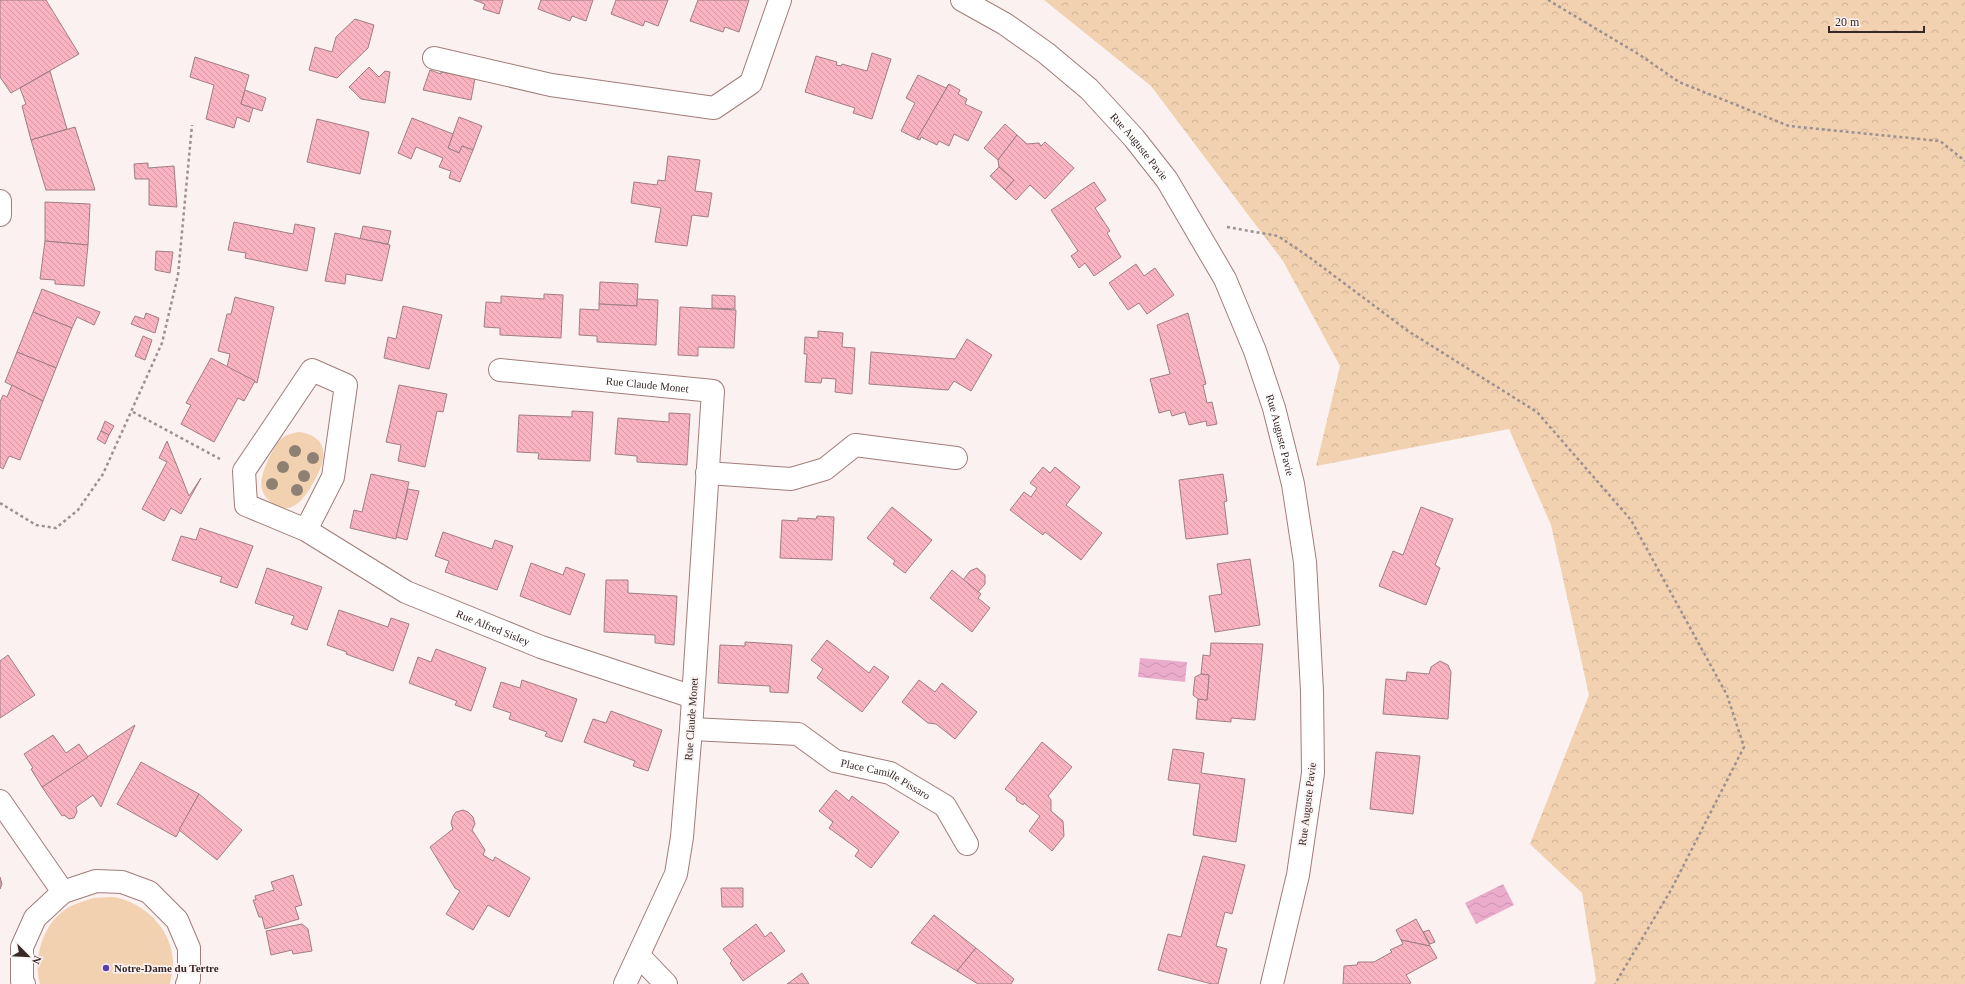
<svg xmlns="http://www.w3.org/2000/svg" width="1965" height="984" font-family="'Times New Roman',serif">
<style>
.grass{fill:#f2d1b1}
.forest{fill:url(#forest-crowns)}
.water{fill:url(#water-waves)}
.building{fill:url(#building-back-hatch);stroke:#a17e84}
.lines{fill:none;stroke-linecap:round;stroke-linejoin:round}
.minor-casing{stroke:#a17d79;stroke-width:24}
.path{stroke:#9c918f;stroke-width:2.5;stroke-dasharray:3 3;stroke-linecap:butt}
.minor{stroke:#fff;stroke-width:22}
.tree{fill:#8f8074}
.poi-dot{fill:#5a3eb6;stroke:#faf1f0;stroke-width:1.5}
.labels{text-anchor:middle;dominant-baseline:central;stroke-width:3.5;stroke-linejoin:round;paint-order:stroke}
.street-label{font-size:11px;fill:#362826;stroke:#faf1f0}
.poi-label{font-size:11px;font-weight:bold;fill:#362826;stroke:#faf1f0;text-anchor:start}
</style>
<defs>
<pattern id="forest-crowns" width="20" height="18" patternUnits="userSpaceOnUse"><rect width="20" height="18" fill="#f2d1b1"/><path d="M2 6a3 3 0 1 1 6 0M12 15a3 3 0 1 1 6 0" fill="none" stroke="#d0b398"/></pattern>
<pattern id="water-waves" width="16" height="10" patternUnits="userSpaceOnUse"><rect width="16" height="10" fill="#ebaccc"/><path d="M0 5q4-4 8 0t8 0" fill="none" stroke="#ca94af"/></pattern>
<pattern id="building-back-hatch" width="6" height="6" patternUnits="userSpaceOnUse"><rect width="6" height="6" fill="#fab3c0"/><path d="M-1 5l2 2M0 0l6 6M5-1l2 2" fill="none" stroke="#d79aa5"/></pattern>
</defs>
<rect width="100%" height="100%" fill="#faf1f0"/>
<g class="grass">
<path d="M299,432C332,437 326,462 313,483C304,499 291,518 271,502C255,489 262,474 269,458C273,451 276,443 282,438C288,434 293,433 299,432Z"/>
<path d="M94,898C101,898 111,896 119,898C148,906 172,931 173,962C173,969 171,977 170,984H40C32,955 45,918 73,905C80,902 87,900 94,898Z"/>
</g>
<path class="forest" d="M1044,0H1965V984H1594L1596,980L1582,893L1530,844L1589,695L1551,525L1509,429L1316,466L1340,366L1283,261L1151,86Z"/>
<g class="water">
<path d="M1140,658L1187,662L1185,682L1138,677Z"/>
<path d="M1503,884L1514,905L1476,924L1465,903Z"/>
</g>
<g class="building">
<path d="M0,0H46L79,54L11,93L0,77Z"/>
<path d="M474,0H503L499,14L483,9L485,4Z"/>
<path d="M541,0H593L586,21L572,16L570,21L538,9Z"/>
<path d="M616,0H668L658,26L645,21L643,26L611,14Z"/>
<path d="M698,0H749L739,32L725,27L723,32L690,21Z"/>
<path d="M355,19L374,25L368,48L337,78L309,70L315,47L332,52L336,37Z"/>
<path d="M872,53L891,59L872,119L853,113L855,108L805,92L816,56L837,62L836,65L841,66L842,64L867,71Z"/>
<path d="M195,57L249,75L241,104L253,108L249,122L237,117L234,128L206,119L214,85L190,77Z"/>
<path d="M369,67L379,77L385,71L390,72L385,103L361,99L349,87Z"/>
<path d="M430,70L441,74V72L475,78L471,100L423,90Z"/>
<path d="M50,71L67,129L31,140L22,106L26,104L20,88Z"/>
<path d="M918,75L946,88L949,84L917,139L901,131L915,103L906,98Z"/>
<path d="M949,84L960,90L958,94L967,99L965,104L982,112L968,141L954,134L949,146L939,141L937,145L921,137L920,140L917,139Z"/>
<path d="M245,90L266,98L262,111L241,104Z"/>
<path d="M459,117L482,126L473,150L462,146L459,153L448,148Z"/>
<path d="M412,118L453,134L448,148L459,153L462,146L473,150L460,182L449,178L451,171L439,167L443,158L416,147L411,159L398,153Z"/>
<path d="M317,119L369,132L360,174L307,162Z"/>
<path d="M1005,124L1017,135L998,160L984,148Z"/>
<path d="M75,127L95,190H46L31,140Z"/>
<path d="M1017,135L1027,144L1039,143L1041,146L1045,142L1074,168L1045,199L1030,185L1016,200L1005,190L1014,180L999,167L998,160Z"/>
<path d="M668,156L700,160L695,191L712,193L708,217L692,215L687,246L655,242L661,208L631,203L634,182L657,185L658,180L665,181Z"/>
<path d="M148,163V168L174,166L177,207L149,205V179H135L134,164Z"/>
<path d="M999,167L1014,180L1005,190L990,176Z"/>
<path d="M1094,182L1106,200L1095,208L1110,231L1107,233L1121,257L1094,276L1085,263L1079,268L1071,256L1078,251L1051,210Z"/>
<path d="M45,202L90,204L88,245L45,241Z"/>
<path d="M234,222L293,234L295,224L315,228L307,271L245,258L246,253L228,250Z"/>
<path d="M363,226L391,231L388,244L360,239Z"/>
<path d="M335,233L390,245L382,281L346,274L345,284L325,281Z"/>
<path d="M45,241L88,245L84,286L55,284V280L40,279Z"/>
<path d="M156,251L173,252L170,273L155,270Z"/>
<path d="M1136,264L1144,276L1155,268L1174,295L1147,314L1139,303L1128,310L1109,283Z"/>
<path d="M600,282L638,284L637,306L599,304Z"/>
<path d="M42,289L100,312L94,325L77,317L72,328L33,312Z"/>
<path d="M544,294L563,295L561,338L500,335V328L484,327L486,302L501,303V296L544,299Z"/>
<path d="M712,295L735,296V309L712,308Z"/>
<path d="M235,297L274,307L257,383L227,367L230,354L218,351L227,314H231Z"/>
<path d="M637,299L658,300L656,345L597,342V336L579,335L580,309L599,310V304L637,306Z"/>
<path d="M403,306L442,315L429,369L384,358L388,337L396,339Z"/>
<path d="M680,307L736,310L734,348L698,347V356L678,355Z"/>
<path d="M33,312L72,328L56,368L17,352Z"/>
<path d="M146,313L159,318L155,333L131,324L135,316L144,319Z"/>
<path d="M1188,313L1206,384L1203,385L1207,403L1212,402L1217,424L1207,426L1206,421L1189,425L1185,412L1172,416L1170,410L1159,413L1150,379L1170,374L1157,325Z"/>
<path d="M818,331L843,333L842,347L855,348L852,394L835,392L836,379L822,378L821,383L805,382L807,354H804L805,337L818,338Z"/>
<path d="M143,336L152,340L145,360L135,356Z"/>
<path d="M967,339L992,355L971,391L954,381L948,390L869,384L871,352L955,359Z"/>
<path d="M17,352L56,368L43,401L5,382Z"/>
<path d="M211,358L255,381L244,401L238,398L214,442L181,424L191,405L186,403Z"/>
<path d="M12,385L43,401L20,460L9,456L3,469L0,467V402L3,395L7,397Z"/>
<path d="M399,385L447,394L443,412L437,411L425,467L398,461L401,445L386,442Z"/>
<path d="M572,411L593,412L590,461L538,459L539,453L517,452L519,415L572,417Z"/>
<path d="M669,413L690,414L687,465L637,462V456L615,454L618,418L669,422Z"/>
<path d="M105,421L114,426L109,435L101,431Z"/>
<path d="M101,431L109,435L105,444L97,439Z"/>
<path d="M167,441L189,496L201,478L181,514L171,508L164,521L142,509L167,462L159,458Z"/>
<path d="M1043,467L1050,473L1055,467L1080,487L1066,505L1102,533L1081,560L1045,532L1043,535L1010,510L1024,492L1031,497L1037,488L1030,483Z"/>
<path d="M371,474L409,482L396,539L350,528L354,510L362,512Z"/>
<path d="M1223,474L1227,501L1224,502L1228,534L1186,539L1179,480Z"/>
<path d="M408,489L419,491L407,540L396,537Z"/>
<path d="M892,507L932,540L905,573L893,564L895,561L867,538Z"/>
<path d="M1421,507L1453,519L1435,565L1440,568L1426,605L1379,586L1393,551L1403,555Z"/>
<path d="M817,516L834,517L832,560L780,558L782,520L798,521V518L816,519Z"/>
<path d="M200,528L253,546L237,588L220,582L222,577L172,560L181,536L196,540Z"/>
<path d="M443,532L492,549L495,540L513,546L497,590L445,572L449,561L435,556Z"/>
<path d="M1250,559L1260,625L1215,632L1209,596L1222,594L1217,564Z"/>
<path d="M531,563L563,575L566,567L585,574L570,615L520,596Z"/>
<path d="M267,568L322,587L307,630L291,624L294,616L255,603Z"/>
<path d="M977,568L985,575V584L978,592L963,580L970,571Z"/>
<path d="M952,570L981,594L978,598L990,608L972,632L930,598Z"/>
<path d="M606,580H628V593L677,596L674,645L655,643V635L604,632Z"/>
<path d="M339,610L388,627L391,618L409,624L393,671L346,654L347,652L327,645Z"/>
<path d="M827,640L869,673L874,666L889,677L862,712L817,678L823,669L811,660Z"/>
<path d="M745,642L792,645L788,693L770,692V686L718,683L720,645L745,646Z"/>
<path d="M1211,643L1263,644L1255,720L1231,718V722L1196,719L1198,699L1207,700L1209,675L1201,674L1203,655L1210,656Z"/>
<path d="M436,649L486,668L471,711L455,705L457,701L409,683L418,657L431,662Z"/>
<path d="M8,655L35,695L0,718V661Z"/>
<path d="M1440,661L1448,665L1451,672L1448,719L1383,714L1386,679L1406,681L1407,672L1429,674L1431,667Z"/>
<path d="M1201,674L1209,675L1207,700L1198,699L1193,695L1195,677Z"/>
<path d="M522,680L577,699L562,742L545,736L547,732L509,719L511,713L493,707L501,682L520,688Z"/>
<path d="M919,680L935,692L942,683L977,712L955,739L936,724L928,723L902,702Z"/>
<path d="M611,711L662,730L648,771L633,766L635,761L584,742L593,719L606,723Z"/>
<path d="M135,725L101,807L93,795L76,807L77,812L74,818L69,819L64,815L62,816L42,787Z"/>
<path d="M53,735L66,753L79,744L88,757L42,787L31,769L33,768L24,754Z"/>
<path d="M1042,742L1072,767L1048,796L1051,800V811L1063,821L1064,836L1052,851L1029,831L1040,816L1024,803L1023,805L1016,800L1017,798L1005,789Z"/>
<path d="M1173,749L1204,753L1201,773L1245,779L1236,842L1193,835L1200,784L1168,780Z"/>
<path d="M1376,752L1420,756L1413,814L1370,809Z"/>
<path d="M141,762L199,794L176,837L117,804Z"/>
<path d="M836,790L849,801L852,796L899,832L871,868L855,856L859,850L829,828L833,822L819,811Z"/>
<path d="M199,794L242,830L217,860L179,830Z"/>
<path d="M463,810L468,812L473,817L475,824L472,830L485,850L483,855L493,861L495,857L530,878L509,917L488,905L473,930L446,914L460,891L455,888L430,847L453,829L451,823L453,816L456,812Z"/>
<path d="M1203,856L1245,865L1232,914L1225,912L1216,946L1227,949L1218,984H1212L1158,970L1168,934L1181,937Z"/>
<path d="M293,875L302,905L295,907L299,919L265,929L262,917H259L253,900H256L255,896L274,890L271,882Z"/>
<path d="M0,877L2,884L0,889Z"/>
<path d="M721,888H743V907H722Z"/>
<path d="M934,915L976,948L957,971L911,943Z"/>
<path d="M1416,919L1423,932L1430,946L1401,940L1396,930Z"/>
<path d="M302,924L308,929L312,951L293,954L292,950L271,955L266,931Z"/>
<path d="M756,924L765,937L771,932L785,951L743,981L730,963L732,961L723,949Z"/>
<path d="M1429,930L1435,942L1430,944L1423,932Z"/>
<path d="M1401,940L1430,946L1437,958L1406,975L1411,983L1409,984H1343L1344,966L1357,965L1358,962H1374L1392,952L1390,950L1403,944Z"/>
<path d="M976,948L1014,979L1011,984H978L957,971Z"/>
<path d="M802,973L809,984H787L790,982Z"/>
</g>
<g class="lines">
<g class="minor-casing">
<g id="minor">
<path id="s1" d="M962,0L1005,24L1046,53L1089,89L1134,138L1167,180L1225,279L1255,351L1274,408L1293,484L1305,562L1312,691L1313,773L1298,875L1272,984"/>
<path d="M434,58L551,85L714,108L751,83L780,0"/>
<path d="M0,201V215"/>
<path id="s2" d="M500,370L713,391L691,729L682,837L676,874L625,984"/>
<path d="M707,473L791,479L825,469L855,445L956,458"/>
<path id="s3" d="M306,530L333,477L346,385L312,370L244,471L246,505L306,530L406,592L541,647L693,697"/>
<path id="s4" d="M691,729L798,734L835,761L890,773L945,806L967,844"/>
<path d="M0,801L63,892"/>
<path d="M639,956L666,984"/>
<path d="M24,984L22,981V947L35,918L63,892L96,881L122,882L149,892L177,920L189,948V979L187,984"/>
</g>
</g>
<g class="path">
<path d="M1548,0L1640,55L1679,82L1789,126L1940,141L1965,161"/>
<path d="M1227,227L1278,236L1309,257L1408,331L1537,412L1631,520L1727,695L1744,747L1671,890L1615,984"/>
<path d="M133,412L220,459"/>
<path d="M0,503L36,525L56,528L78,510L103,474L162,343L178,275L192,125"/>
</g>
<use href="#minor" class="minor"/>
</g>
<g class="tree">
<circle cx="295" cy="451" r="6"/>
<circle cx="313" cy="458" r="6"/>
<circle cx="283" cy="467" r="6"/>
<circle cx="304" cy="476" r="6"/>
<circle cx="272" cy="484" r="6"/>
<circle cx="297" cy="490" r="6"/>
</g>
<circle class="poi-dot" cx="106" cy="968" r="4"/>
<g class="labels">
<g class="street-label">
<text stroke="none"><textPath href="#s1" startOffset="232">Rue Auguste Pavie</textPath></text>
<text stroke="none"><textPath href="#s2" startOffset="148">Rue Claude Monet</textPath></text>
<text stroke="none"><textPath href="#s1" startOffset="556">Rue Auguste Pavie</textPath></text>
<text stroke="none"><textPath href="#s3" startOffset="622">Rue Alfred Sisley</textPath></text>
<text transform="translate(691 719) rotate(-86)">Rue Claude Monet</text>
<text stroke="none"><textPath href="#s4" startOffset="207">Place Camille Pissaro</textPath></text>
<text transform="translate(1307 804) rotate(-83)">Rue Auguste Pavie</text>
</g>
<g class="poi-label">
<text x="114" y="968">Notre-Dame du Tertre</text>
</g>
</g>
<g transform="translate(28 956) rotate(114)" stroke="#faf1f0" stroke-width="3" paint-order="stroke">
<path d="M0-3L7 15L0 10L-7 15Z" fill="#362826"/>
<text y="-6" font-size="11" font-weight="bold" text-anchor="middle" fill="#362826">N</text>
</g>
<path d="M1829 26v6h95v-6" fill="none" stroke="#362826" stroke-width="2"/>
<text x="1835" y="26" font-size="12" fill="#362826" stroke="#faf1f0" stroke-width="3" paint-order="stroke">20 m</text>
</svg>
